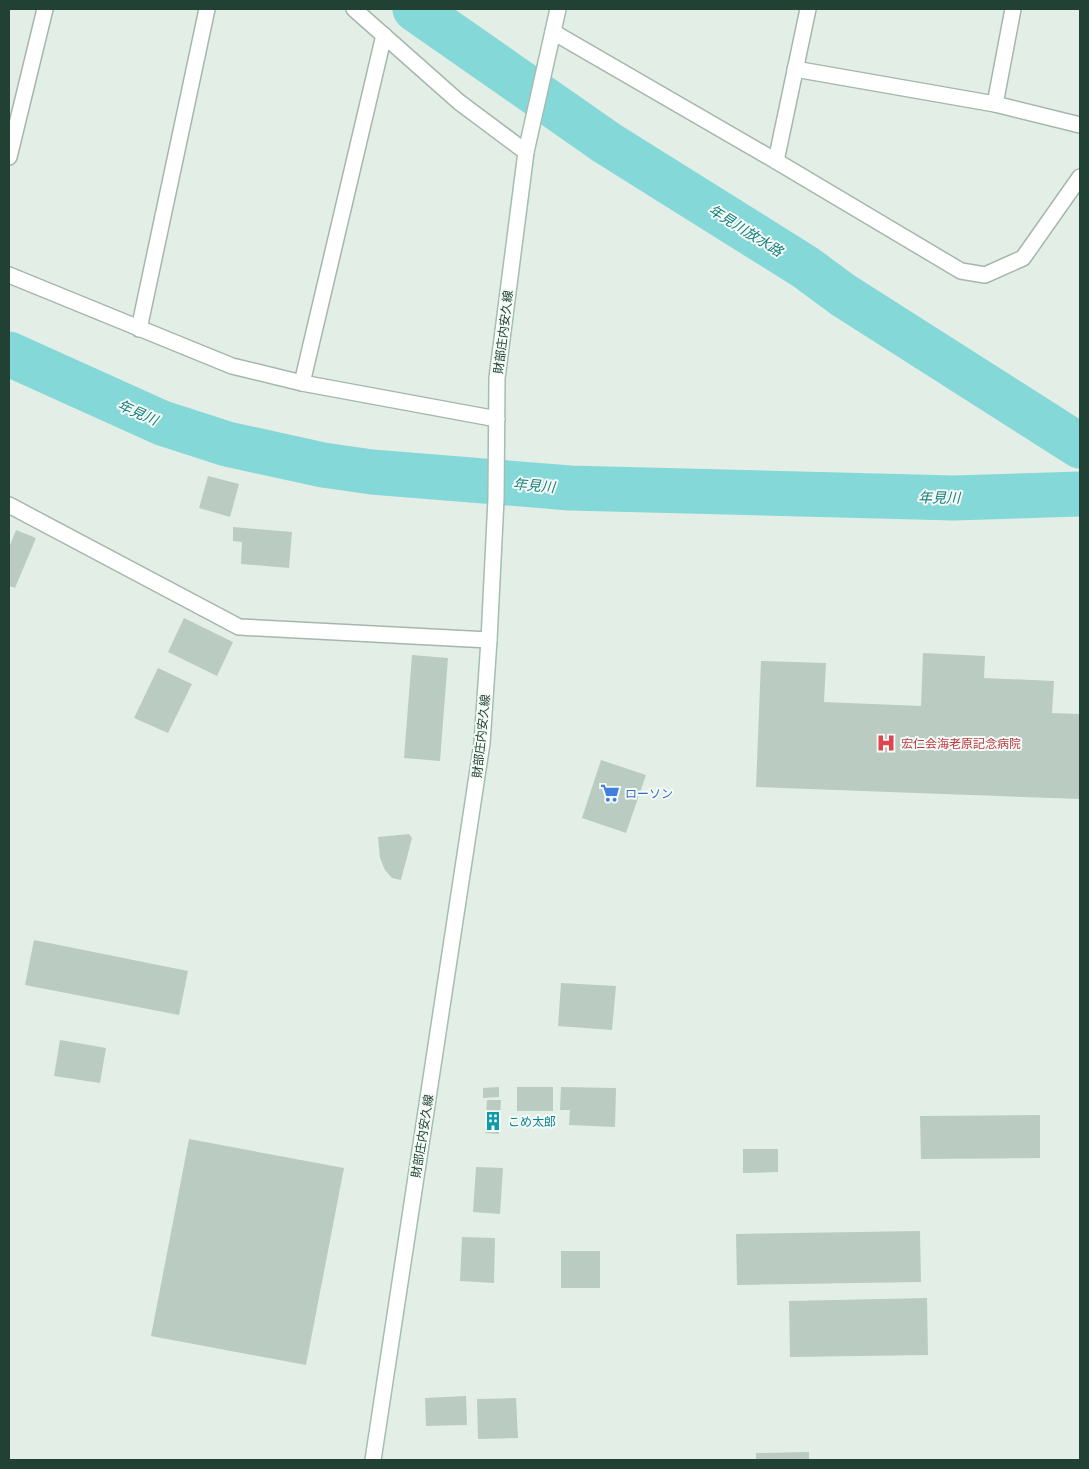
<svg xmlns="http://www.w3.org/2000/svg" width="1089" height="1469" font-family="'Open Sans','Noto Sans JP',sans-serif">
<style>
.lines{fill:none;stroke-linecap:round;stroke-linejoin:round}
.river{stroke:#85d8d8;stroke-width:45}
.building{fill:#baccc2}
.minor-casing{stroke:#a5b7ad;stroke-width:18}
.secondary-casing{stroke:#a3beb0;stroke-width:18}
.minor{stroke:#fff;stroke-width:15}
.secondary{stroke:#fff;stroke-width:15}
.labels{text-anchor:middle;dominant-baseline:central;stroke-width:4;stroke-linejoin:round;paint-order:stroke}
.street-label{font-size:12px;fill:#204133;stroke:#f4faf6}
.health-label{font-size:12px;fill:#be3a42;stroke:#f4faf6;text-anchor:start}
.shop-label{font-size:12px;fill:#366cbe;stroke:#f4faf6;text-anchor:start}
.culture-label{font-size:12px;fill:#0d838f;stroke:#f4faf6;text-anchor:start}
.water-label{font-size:14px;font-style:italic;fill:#147d7e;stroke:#f4faf6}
</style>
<rect width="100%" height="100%" fill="#e3eee7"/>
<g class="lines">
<g class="river">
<path d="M415,9L607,143L805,267L843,295L1080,446"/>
<path d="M9,354L162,423L227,444L323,465L372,472L570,488L954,498L1080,494"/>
</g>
</g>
<g class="building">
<path d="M208,476L239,484L230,517L199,508Z"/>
<path d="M233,527L292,532L289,568L241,564L242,542L233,541Z"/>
<path d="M16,530L36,538L15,588L9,586V548Z"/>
<path d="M184,618L233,642L217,676L168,652Z"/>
<path d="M923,653L985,656L984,678L1054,681L1052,713L1080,714V799L756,787L761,661L826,663L824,702L921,706Z"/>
<path d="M412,655L448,658L440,761L404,758Z"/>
<path d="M158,668L192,684L168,733L134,718Z"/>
<path d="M601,760L646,775L626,833L582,818Z"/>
<path d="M409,834L412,838L401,880L392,878L385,870L380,858L378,837Z"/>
<path d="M34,940L188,971L179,1015L25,985Z"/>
<path d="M561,983L616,986L612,1030L558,1026Z"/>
<path d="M60,1040L106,1048L100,1083L54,1076Z"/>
<path d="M499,1087V1097L483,1098V1088Z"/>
<rect x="517" y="1087" width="36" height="24"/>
<path d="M561,1087L616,1088L615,1127L569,1125L570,1110H560Z"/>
<path d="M487,1100H501L499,1134L485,1133Z"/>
<path d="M1040,1115V1158L921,1159L920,1116Z"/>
<path d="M189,1139L344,1168L306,1365L151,1336Z"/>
<path d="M743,1149H778V1172L743,1173Z"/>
<path d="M476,1167L503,1168L500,1214L473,1212Z"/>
<path d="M920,1231L921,1282L737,1285L736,1234Z"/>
<path d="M462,1237L495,1238L494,1283L460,1281Z"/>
<rect x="561" y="1251" width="39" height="37"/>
<path d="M927,1298L928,1355L790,1357L789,1301Z"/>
<path d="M466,1396L467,1425L426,1426L425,1398Z"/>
<path d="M516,1398L518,1438L478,1439L477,1399Z"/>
<path d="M809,1452V1460H756V1453Z"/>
</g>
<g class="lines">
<g class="minor-casing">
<g id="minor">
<path d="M354,9L459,102L526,152"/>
<path d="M1013,9L995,104L1080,125"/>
<path d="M553,32L776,161L808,9"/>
<path d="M795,69L995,104"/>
<path d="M9,157L45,9"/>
<path d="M776,161L961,271L985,275L1023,258L1080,177"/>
<path d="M9,275L232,366L302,383L497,419"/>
<path d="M139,329L207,9"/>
<path d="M302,383L384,35"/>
<path d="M9,505L239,627L489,640"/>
</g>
</g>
<g class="secondary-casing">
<path id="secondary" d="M373,1460L482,743L489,640L496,499L497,378L526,152L558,9"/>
</g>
<use href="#minor" class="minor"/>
<use href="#secondary" class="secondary"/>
</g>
<defs>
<g id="hospital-bare" transform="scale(1.5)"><path d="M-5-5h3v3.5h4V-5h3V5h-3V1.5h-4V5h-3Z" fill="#e0444e" stroke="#f4faf6" stroke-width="2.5" paint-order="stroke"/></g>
<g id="supermarket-bare" transform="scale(1.5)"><path d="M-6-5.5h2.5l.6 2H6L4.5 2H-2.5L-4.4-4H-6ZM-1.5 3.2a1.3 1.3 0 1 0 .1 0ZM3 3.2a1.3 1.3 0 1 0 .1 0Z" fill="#3f7fe0" stroke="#f4faf6" stroke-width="2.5" paint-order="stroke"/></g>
<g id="building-bare" transform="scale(1.5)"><path d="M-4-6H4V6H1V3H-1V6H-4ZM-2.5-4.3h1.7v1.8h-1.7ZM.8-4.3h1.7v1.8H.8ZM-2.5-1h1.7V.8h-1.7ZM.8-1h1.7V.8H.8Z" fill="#0f9aa8" stroke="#f4faf6" stroke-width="2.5" paint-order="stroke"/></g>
</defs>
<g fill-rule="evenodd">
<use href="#hospital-bare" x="886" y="743"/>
<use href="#supermarket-bare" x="610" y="793"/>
<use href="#building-bare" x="493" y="1121"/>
</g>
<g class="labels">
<g class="street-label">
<text transform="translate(503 332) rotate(-83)">財部庄内安久線</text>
<text transform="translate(481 736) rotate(-84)">財部庄内安久線</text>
<text transform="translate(422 1136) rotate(-81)">財部庄内安久線</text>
</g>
<g class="health-label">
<text x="901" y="743">宏仁会海老原記念病院</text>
</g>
<g class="shop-label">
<text x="625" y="793">ローソン</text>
</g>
<g class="culture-label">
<text x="508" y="1121">こめ太郎</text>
</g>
<g class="water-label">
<text transform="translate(746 230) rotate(32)">年見川放水路</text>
<text transform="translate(138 412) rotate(24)">年見川</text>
<text transform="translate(534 485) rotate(5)">年見川</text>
<text transform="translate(939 497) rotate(1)">年見川</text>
</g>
</g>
<rect width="1089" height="1469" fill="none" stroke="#204133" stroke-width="20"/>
</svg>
